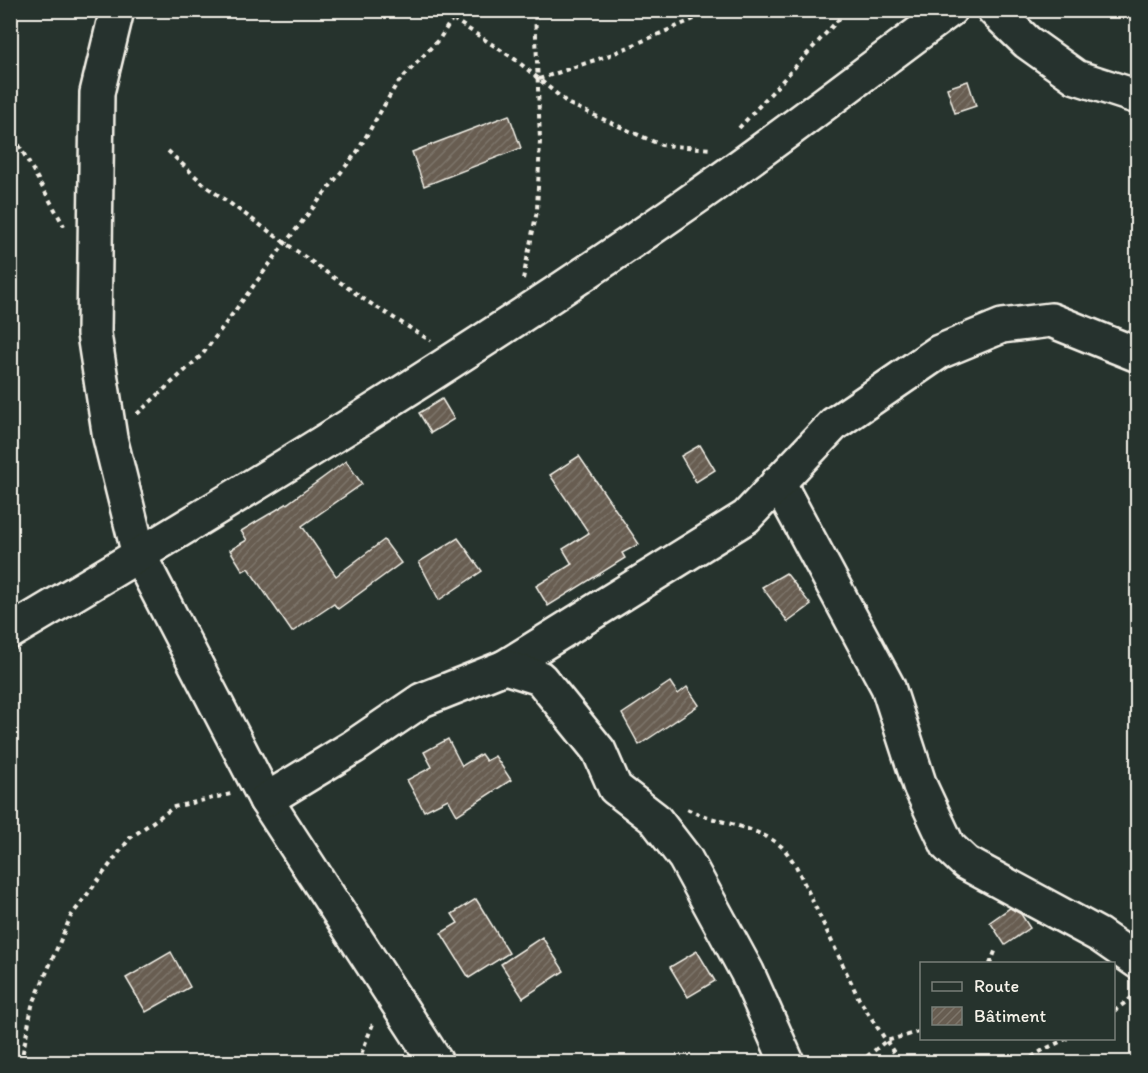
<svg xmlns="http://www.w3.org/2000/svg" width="1148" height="1073" font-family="Itim,sans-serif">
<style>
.building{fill:url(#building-hatch);stroke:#f4f1e8;stroke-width:1.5}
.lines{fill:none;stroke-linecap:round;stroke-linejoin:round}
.street-casing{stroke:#f4f1e8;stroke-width:38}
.secondary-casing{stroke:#f4f1e8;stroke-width:38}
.path{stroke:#f4f1e8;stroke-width:4;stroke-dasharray:4.5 4.5;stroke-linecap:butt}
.street{stroke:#26332d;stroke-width:33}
.secondary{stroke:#26332d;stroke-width:33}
</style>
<defs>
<pattern id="building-hatch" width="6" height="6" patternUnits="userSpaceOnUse" patternTransform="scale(1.5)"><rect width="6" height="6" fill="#675d51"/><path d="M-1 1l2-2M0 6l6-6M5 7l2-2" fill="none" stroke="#7d756a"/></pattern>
</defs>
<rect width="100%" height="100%" fill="#26332d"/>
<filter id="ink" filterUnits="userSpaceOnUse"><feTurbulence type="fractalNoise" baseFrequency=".0167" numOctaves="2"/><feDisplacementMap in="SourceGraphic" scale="12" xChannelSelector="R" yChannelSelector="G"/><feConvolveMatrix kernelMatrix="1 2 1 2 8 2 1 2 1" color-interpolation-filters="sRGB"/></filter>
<g filter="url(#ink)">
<g class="building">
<path d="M968,81L976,106L955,113L947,88Z"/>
<path d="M509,115L521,148L424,186L412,152Z"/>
<path d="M442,399L454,419L431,433L419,413Z"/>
<path d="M700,445L715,470L696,482L681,456Z"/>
<path d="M579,456L639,544L622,553L625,558L548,606L536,586L572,564L563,549L589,533L550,475Z"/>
<path d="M346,461L362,484L302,526L336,576L384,540L401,563L338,609L334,604L292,632L248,568L243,571L230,550L247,540L241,531L288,503Z"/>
<path d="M458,538L482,571L439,600L419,562Z"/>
<path d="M786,573L811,605L788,622L762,587Z"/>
<path d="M670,682L678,694L687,687L699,705L639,745L622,714Z"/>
<path d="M448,739L462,766L481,754L486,761L495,756L511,780L457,815L448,799L424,811L407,780L432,767L424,752Z"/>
<path d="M476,899L509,953L469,978L441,933L458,923L452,914Z"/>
<path d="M1010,908L1021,914L1030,928L1005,945L990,922Z"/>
<path d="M542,937L564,971L523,998L501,964Z"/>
<path d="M697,951L715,981L688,997L670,967Z"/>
<path d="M171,952L190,987L146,1012L126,978Z"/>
</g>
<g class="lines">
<g class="street-casing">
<g id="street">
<path d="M117,10L97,93L94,334L110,438L139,555L266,800L436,1062"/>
<path d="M994,10L1027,42L1076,77L1138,97"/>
<path d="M778,482L888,687L920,786L948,846L966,863L1099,935L1138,962"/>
<path d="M505,667L746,517L834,424L939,352L1002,326L1051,320L1138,355"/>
<path d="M266,800L353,747L422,700L505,667L540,678L599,751L615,788L655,819L685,858L747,972L787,1062"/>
</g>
</g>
<g class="secondary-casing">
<path id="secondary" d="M10,632C239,496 467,357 685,205C775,143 862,75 950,10"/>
</g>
<g class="path">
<path d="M453,19L516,60L569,104L661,145L712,149"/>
<path d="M539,79L610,55L715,10"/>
<path d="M739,128L839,19L841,10"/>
<path d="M10,129L64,226"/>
<path d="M168,151L207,187L365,300L431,341"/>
<path d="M523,279L537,211L540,140L535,10"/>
<path d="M137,414L202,355L286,242L357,152L396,85L440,38L458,10"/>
<path d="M687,809C715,823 758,826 782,847C787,852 792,860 796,866L859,999L900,1062"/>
<path d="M990,964L996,949"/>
<path d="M1114,1011L1138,993"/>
<path d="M21,1062L32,1006L71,916L130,838L174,807L231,794"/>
<path d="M358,1062L374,1021"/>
<path d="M860,1062L886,1041L922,1031"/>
<path d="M1024,1062L1043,1050L1068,1038"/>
</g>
<use href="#street" class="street"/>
<use href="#secondary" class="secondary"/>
</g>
</g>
<rect width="1148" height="1073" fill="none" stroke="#26332d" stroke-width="36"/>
<rect x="18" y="18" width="1112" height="1037" fill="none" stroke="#f4f1e8" stroke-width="2" filter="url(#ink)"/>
<rect x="920" y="962" width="195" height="78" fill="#26332d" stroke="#787f78" stroke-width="1.5"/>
<rect x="932" y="982" width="30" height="9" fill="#26332d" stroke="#787f78" stroke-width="1.5"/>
<text x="974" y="992" font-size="18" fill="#f4f1e8">Route</text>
<rect x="932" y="1007" width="30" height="18" fill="url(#building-hatch)" stroke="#787f78" stroke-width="1.5"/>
<text x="974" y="1022" font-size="18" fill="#f4f1e8">Bâtiment</text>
</svg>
